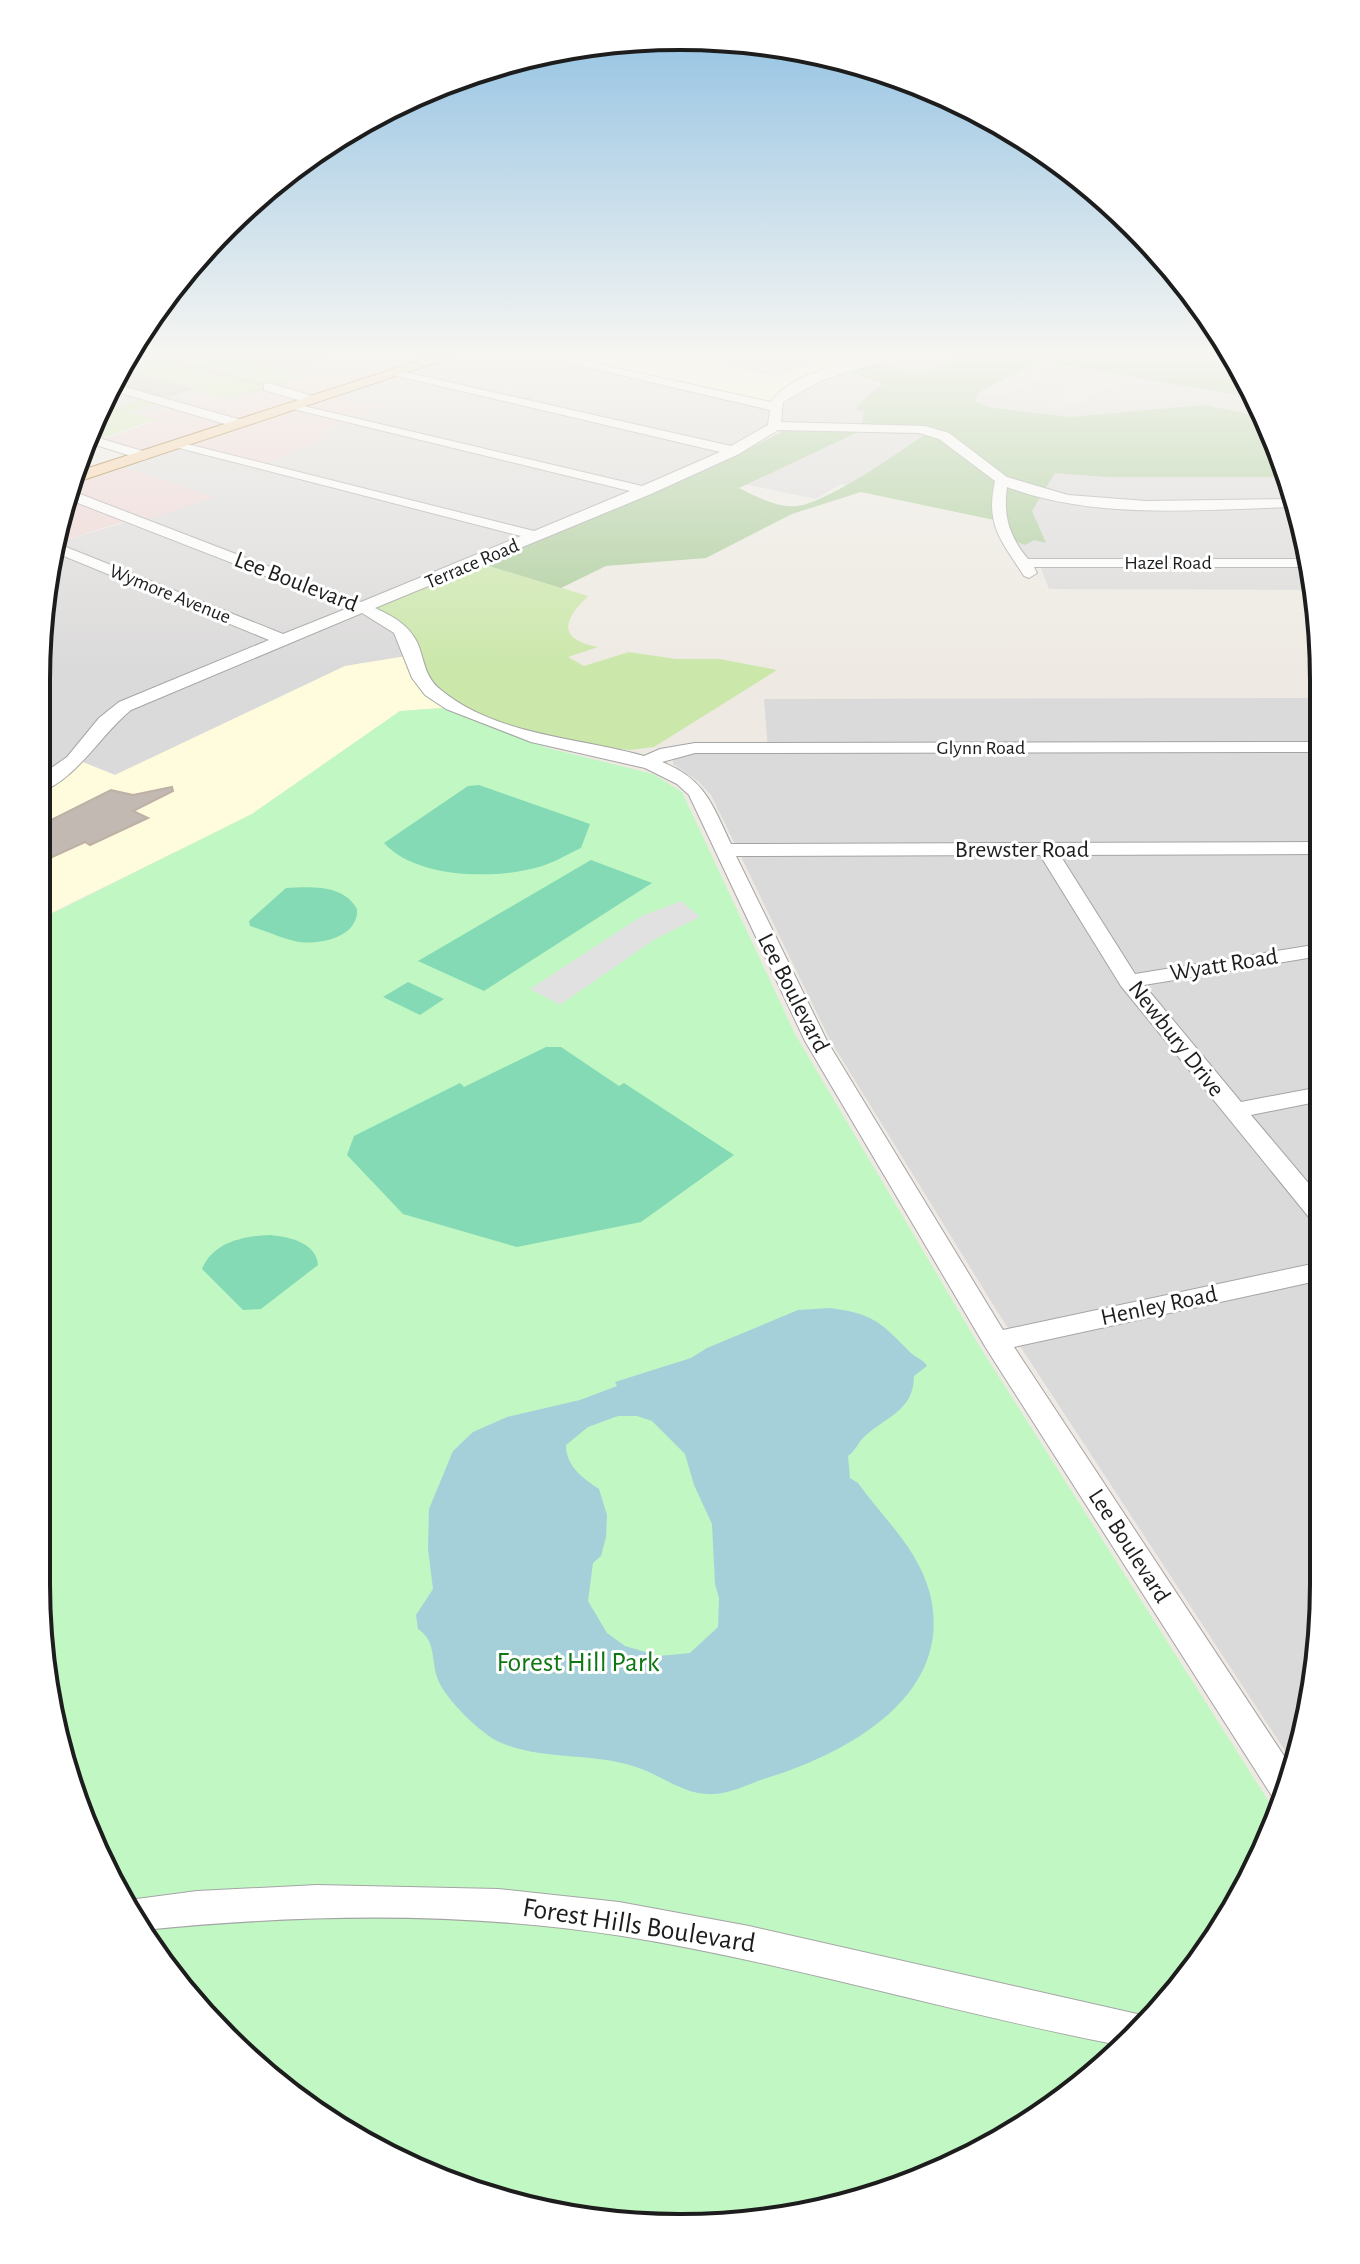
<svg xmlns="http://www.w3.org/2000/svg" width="1360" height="2264" font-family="'Alegreya Sans',sans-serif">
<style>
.residential{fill:#dbdada}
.commercial{fill:#eed3d3}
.education{fill:#fefcdc}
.construction{fill:#c2c1af}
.grass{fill:#cbe7aa}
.forest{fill:#ac9}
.park{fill:#c1f7c3}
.pitch{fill:#84dab5}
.parking{fill:#e1e1e1}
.water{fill:#a5d0da;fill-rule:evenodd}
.building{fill:#c2b9b3;stroke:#bfb0a6;stroke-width:2}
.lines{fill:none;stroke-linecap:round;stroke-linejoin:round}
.minor-casing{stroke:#a4a4a4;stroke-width:2}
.major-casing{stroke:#905c06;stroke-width:2}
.minor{fill:#fff;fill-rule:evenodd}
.major{fill:#f8cd9e;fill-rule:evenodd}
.labels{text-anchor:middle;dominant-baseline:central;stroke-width:6;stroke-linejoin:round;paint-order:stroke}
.far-street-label{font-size:20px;fill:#1d1d1d;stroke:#fff}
.street-label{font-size:24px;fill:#1d1d1d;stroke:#fff}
.near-park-label{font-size:28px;fill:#0f7713;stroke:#fff}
.near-street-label{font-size:28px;fill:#1d1d1d;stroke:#fff}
.rim{fill:none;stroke:#1d1d1d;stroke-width:4}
</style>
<rect width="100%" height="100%" fill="#eeeae3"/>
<g class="residential">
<path d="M458,353H581L771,409L770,421L767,427L735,447L366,608L392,623L413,655L345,666L115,775L75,759L37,787V637L56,543L212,497L116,465L180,444L330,436L317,433L380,407L330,395Z"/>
<path d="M918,353L1235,354L1290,473L1317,590L1049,589L1040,566L1026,556L1013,536L1008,519L841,484L816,499L695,474L779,432L782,401L797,390L881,360Z"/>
<path d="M113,387L159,400L193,389L210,394L142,417L104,405Z"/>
<path d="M1319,698L1323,1627L1295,1766L997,1311L830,1040L711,795L698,781L673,764V760L679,755L690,752L768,751L764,699Z"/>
</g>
<g class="commercial">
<path d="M348,353H458L332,395L381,407L318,433L331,437L262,465L181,444L138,457L93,443L155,421L142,417L210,394L230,399L299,376L288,373Z"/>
<path d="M76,460L102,469L116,465L214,497L140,522L132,519L56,543L70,473Z"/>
</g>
<g class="education">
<path d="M580,353L892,354L861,359L786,389L773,399L763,401L564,359Z"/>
<path d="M413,655L450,705L442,708L400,711L252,814L37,920V787L75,759L115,775L345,666Z"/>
</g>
<path class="construction" d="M129,353H348L289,372L303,377L230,399L193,389L159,400L113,387Z"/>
<g class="grass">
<path d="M154,353H261L244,359L301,376L271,386Z"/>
<path d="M147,355L263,387L230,399L129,371L119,375L126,360Z"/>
<path d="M144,398L158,402L128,412L153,420L100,439L89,435L99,415Z"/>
<path d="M476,562L588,596C562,621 558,639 598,647L568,657L584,666L629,652L676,659H720L777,670L654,747L630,750L557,743L470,714L437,696L409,642L365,609Z"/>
</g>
<path class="forest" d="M938,353H1228L1236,356L1256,398L1046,362L1034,363L978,393L974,401L993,408L1070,417L1204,405L1265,417L1291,477H1106L1055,473L1032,511L1046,543L1034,540L1025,545L1015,541L999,521L861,492L792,514L706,558L606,566L561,588L476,562L743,452L784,431L858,432L739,488C757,497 777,508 797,506C827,503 901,451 927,433C901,434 888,437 862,426L864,411L857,410L858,405L883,383L849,372L872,363L922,373L957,358Z"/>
<path class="park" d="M442,708L548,748L653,774L682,792L795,1034L980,1347L1278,1816L1215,1942L1072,2095L887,2194L680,2228L473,2194L288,2095L169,1976L70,1791L36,1584L37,921L252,814L400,711Z"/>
<g class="pitch">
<path d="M479,785L590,824L581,848C568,854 555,862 542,866C498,880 416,879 384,843L468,786Z"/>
<path d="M591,860L652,883L484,991L418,961Z"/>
<path d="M286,888C311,887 343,884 357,909C359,937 321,945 299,942C283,939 266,931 250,926L249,921Z"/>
<path d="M408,982L444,999L420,1015L383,997Z"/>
<path d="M546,1047H561L619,1086L624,1083L734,1155L641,1222L517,1247L403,1214L347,1155L354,1136L460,1083L464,1087Z"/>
<path d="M270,1235C289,1237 316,1242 318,1265L261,1309L243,1310L202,1269C213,1242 244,1236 270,1235Z"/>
</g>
<g class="parking">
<path d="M671,353H838L775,377Z"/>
<path d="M1037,364L1058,368L1001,399L979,394Z"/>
<path d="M1102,374L1124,379L1076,406L1066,404L1057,409L1043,406Z"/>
<path d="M681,901L700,917L655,939L560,1005L530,989L642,916Z"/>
</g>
<path class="water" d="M830,1308C873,1314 879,1321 908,1350C915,1358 922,1358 927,1366L914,1376C914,1411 885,1417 864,1437C857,1444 856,1450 848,1456L850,1478L858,1483C885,1521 918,1548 930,1594C955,1695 848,1753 767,1778C750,1783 732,1793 715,1794C684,1796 664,1776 636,1767C592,1752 543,1761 499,1742C480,1733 443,1697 437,1677C431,1658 436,1641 418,1629L416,1615L433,1589L428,1549L429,1509L453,1451L473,1432L507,1417L580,1400L617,1386L615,1382L691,1358L707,1348L798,1310ZM618,1416H637L652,1421L685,1454L694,1485L712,1524L715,1584L719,1598L718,1627L690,1653L659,1656L625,1646L607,1633L588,1601L593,1563L601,1556L606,1537L607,1515L599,1489C584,1479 566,1467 566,1445L588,1427Z"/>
<path class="building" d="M172,787L173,791L133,811L148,818L90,845L85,842L37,864V827L111,790L133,795Z"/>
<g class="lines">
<g class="minor-casing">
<g id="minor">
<path d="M526,353H549L771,402C792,370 874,353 911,353L822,380L783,402L781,422L925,426L949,433L1007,477L1068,495L1146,501L1296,499L1297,507C1202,509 1098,521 1007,487C1003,516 1009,536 1028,559H1310L1312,567H1034L1037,573L1029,578L1024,576C1002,541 985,526 995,481L939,439L919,433L778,430L739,454L651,494L375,608C392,616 408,624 417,642C425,660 424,677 441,690C497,736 578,737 644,756L660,749L695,743L1319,742V752L695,753L662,762C705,779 712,804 731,844L1320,842V854L1060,855L1135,974L1320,944V956L1144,985L1241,1102L1320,1087L1321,1101L1251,1115L1321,1198V1223L1312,1221L1121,986L1040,855L736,856L827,1041L1003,1330L1321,1262V1280L1014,1347L1294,1771L1283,1806L1277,1804L986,1348L805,1041L689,795L677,784L645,768L531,742L446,709L425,695L412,678L394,633L362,613L131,710C102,733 74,783 37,793V778L67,757L99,718L119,702L269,640L54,552L56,543L283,634L348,608L65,498L67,489L361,602L521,536L175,447V441L534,531L630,491L285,407L291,403L642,486L720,452L389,374L395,370L731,446L768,425L770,410Z"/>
<path d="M268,383L316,397L318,400L312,404L264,390V384Z"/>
<path d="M114,384L245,421L246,424L235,427L111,390Z"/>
<path d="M89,435L149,453L151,456L144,460L86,442Z"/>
<path d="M317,1885L498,1889L619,1902L749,1926L1146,2016L1119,2045C952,2013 789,1963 622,1936C464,1911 303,1914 144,1930L129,1900L197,1891Z"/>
</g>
</g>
<g class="major-casing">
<path id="major" d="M443,353H465L68,485L70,474Z"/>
</g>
<use href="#minor" class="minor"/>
<use href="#major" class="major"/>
</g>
<linearGradient id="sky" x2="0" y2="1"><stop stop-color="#8dbfe2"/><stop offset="0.53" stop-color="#f7f6f2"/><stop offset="1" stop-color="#f7f6f2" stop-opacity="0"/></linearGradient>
<rect width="1360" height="670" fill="url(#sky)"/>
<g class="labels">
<g class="far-street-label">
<text x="1168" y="563">Hazel Road</text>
<text transform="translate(472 564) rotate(-23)">Terrace Road</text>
<text transform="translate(170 594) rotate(22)">Wymore Avenue</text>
<text x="981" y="748">Glynn Road</text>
</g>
<g class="street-label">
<text transform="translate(296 582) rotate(21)">Lee Boulevard</text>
<text x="1022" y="850">Brewster Road</text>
<text transform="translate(1224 965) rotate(-9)">Wyatt Road</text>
<text transform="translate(793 993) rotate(63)">Lee Boulevard</text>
<text transform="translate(1176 1039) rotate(52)">Newbury Drive</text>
<text transform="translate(1159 1306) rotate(-12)">Henley Road</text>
<text transform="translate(1129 1546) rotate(57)">Lee Boulevard</text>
</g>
<g class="near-park-label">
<text x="578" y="1663">Forest Hill Park</text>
</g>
<g class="near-street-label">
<text transform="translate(639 1926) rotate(9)">Forest Hills Boulevard</text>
</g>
</g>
<path d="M0 0H1360V2264H0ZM680 50H680A630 630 0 0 1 1310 680V1584A630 630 0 0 1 680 2214H680A630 630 0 0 1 50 1584V680A630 630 0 0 1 680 50Z" fill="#fff" fill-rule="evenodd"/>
<path class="rim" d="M680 50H680A630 630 0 0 1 1310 680V1584A630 630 0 0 1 680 2214H680A630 630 0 0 1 50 1584V680A630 630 0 0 1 680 50Z"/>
</svg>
